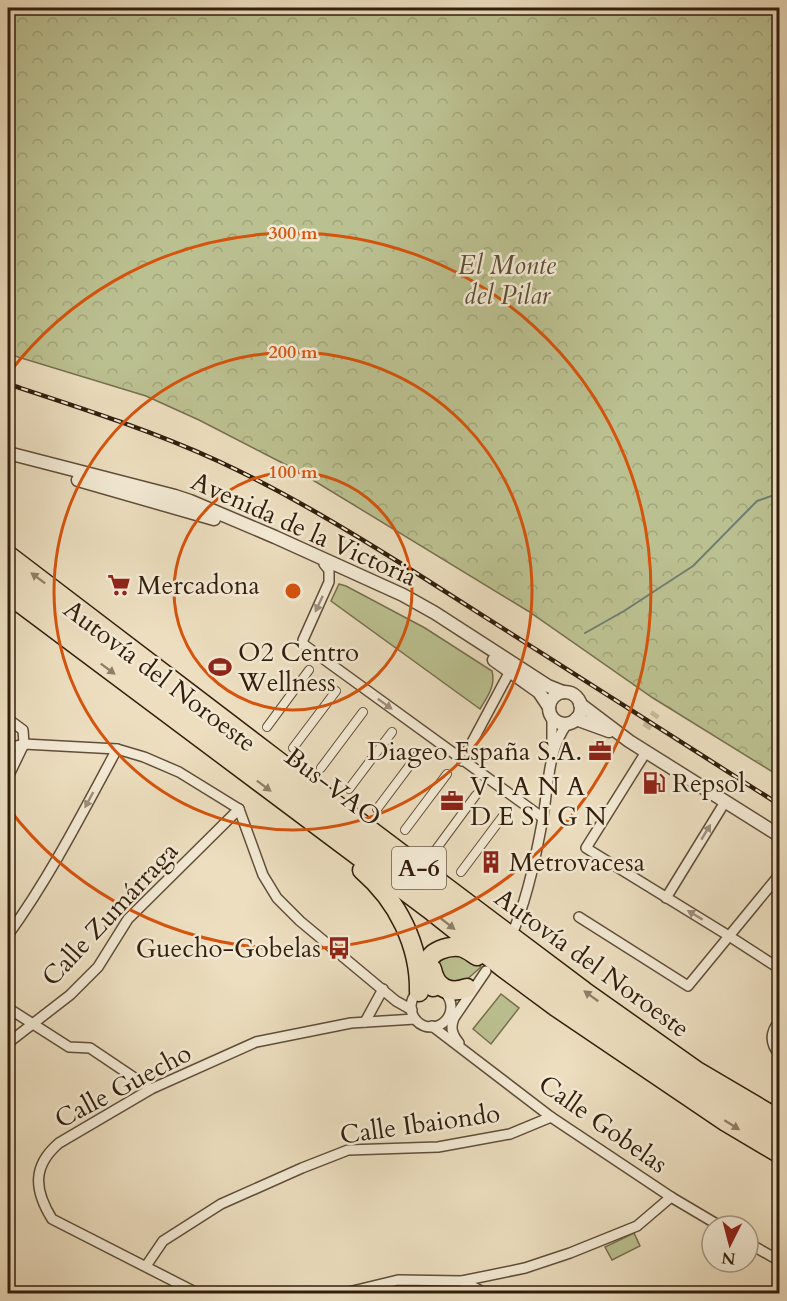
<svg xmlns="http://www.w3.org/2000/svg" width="787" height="1301" font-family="Cardo,serif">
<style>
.forest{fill:url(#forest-crowns);stroke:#766f4e;stroke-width:1.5}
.green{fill:#bbc090;stroke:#766f4e;stroke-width:1.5}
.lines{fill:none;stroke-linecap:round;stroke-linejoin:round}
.stream{stroke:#707d71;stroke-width:2}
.minor-tunnel{stroke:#c7b89b;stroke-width:9;stroke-dasharray:9 4.5;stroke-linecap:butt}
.pedestrian-casing{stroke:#604e39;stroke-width:10}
.minor-casing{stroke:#604e39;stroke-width:12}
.tertiary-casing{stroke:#604e39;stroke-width:15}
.motorway-casing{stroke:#321e0c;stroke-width:21}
.pedestrian{stroke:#f3ead5;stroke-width:8}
.minor{stroke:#f3ead5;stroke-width:9}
.tertiary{stroke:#f3ead5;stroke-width:12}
.motorway{stroke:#ecdebf;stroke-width:18}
.rail-casing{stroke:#321e0c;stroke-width:4.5}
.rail{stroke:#f3ead5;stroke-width:2;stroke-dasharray:7;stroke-linecap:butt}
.oneway{fill:#8f7e66}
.oneway2{fill:#9c8e7b}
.ring{fill:none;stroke:#d6530c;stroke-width:3}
.labels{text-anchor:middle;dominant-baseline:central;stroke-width:5;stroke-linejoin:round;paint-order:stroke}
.shield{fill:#f3ead5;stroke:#6c5b48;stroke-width:1.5}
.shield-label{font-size:24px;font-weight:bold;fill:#321e0c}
.park-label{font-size:26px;font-style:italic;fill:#5b4f34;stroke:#f3ead5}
.street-label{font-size:26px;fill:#321e0c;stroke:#f3ead5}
.poi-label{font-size:26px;fill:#321e0c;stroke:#f3ead5;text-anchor:start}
.centre{fill:#d6530c;stroke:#f3ead5;stroke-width:3}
.ring-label{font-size:18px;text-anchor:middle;font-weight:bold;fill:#d6530c;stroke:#f3ead5;stroke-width:5;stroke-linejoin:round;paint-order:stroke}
</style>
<defs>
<pattern id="forest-crowns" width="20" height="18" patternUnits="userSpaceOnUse" patternTransform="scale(1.5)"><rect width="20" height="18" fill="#bbc090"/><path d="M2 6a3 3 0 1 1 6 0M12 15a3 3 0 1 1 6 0" fill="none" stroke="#a1a57b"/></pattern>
</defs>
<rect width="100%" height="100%" fill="#ecdebf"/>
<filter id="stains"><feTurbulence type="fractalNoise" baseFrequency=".00333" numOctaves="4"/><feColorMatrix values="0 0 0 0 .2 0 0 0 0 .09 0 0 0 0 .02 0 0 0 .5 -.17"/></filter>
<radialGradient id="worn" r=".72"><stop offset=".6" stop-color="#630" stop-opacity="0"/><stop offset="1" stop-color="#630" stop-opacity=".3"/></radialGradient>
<path class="forest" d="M8,8H779V776L653,698L528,611L298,471L199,420L146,396L8,354Z"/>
<g class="green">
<path d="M339,584L346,586L425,628L492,671C496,686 487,697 480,709L331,601Z"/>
<path d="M447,953L468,956L481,967L465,981L449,984L438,966L439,961Z"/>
<path d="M501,994L519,1008L491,1044L473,1029Z"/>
<path d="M634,1233L640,1246L612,1260L605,1247Z"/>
</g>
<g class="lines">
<path class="stream" d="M585,633L624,611L693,566L757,501L780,493"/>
<path class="minor-tunnel" d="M646,728L656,713"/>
<g class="pedestrian-casing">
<g id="pedestrian">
<path d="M267,727L309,670"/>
<path d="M293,748L336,691"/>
<path d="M321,768L363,712"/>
<path d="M349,789L392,732"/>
<path d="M377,809L419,753"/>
<path d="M405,830L447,774"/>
<path d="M434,852L476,795"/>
<path d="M461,872L503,816"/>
</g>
</g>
<g class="minor-casing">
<g id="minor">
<path d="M324,564L329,570V582L303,640V644L543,818"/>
<path d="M8,719L23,730L24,744L8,777"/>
<path d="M8,748L24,744L117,749L144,757L179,772L239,809"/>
<path d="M552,749V718"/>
<path d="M646,752L586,848L729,936L780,969"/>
<path d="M462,761L510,671"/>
<path d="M239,809L263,875L277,898L300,921L396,1001L412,1010"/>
<path d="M666,898L725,802"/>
<path d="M579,917L688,986L780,874"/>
<path d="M515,927C529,891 536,855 543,818C548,788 548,749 567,724"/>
<path d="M8,935C50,877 83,812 117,749"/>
<circle cx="431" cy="1007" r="20"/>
<path d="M8,1008L69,1047L90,1048L151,1089"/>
<path d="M780,1020C770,1032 769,1043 780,1055"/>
<path d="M365,1022L383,989"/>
<path d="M432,1026L551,1117L671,1197L720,1226"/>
<path d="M8,1043L70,995L98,967L128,919L239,809"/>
<path d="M459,1043C452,1034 450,1028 454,1018L486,971"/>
<path d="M748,1243L780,1261"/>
<path d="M146,1266L163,1241L221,1204L302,1168L348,1150L438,1147L510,1134L551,1117"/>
<path d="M462,1281L487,1294"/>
<path d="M199,1294L52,1219C34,1190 32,1166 59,1143L151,1089L256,1042L351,1023L415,1019"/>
<path d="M340,1294L398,1280L462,1281L525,1268L570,1253L637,1226L671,1197"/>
</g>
</g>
<g class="tertiary-casing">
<g id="tertiary">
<path d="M8,453L175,496L190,501L275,537L403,595L435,613L548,686L563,692"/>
<path d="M78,480L214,519"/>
<path d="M494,660L539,692L549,707"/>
<circle cx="565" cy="708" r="16"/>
<path d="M580,704L629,741L780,836"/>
<path d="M576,719L609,731"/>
</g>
</g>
<g class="motorway-casing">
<g id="motorway">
<path d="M8,555L277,760L584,991L697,1071L780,1120"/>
<path d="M8,573L577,1003L688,1081L780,1139"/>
<path d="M8,594L429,909L502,967L556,1007L726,1122L780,1154"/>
<path d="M362,870C397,900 420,945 419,992"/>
<path d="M432,969C436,989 450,994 467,988"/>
<path d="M433,987C425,974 423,957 440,950C447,947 452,946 460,947C466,948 472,953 477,956"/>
</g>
</g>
<use href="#pedestrian" class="pedestrian"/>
<use href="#minor" class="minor"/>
<use href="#tertiary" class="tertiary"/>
<use href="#motorway" class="motorway"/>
<g class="rail-casing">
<path id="rail" d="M8,384C78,407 150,430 218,461C283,491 344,528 405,566L780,805"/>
</g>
<use href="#rail" class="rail"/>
</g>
<defs><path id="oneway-solid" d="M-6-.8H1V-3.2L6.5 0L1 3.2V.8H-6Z" transform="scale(1.5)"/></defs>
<g class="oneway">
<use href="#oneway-solid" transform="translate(38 578) rotate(-143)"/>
<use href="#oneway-solid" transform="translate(108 669) rotate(37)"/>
<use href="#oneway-solid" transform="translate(264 786) rotate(37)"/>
<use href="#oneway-solid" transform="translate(448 924) rotate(38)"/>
<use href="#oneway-solid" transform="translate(591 996) rotate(-144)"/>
<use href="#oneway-solid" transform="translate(732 1125) rotate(32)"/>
</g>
<g class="oneway2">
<use href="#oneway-solid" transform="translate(319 604) rotate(115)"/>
<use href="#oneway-solid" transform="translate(385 704) rotate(36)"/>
<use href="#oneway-solid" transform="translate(89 800) rotate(118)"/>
<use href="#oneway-solid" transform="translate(706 832) rotate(-59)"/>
<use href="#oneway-solid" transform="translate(695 915) rotate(-149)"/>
</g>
<g class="ring">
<circle cx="293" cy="591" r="119"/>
<circle cx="293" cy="591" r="239"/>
<path d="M9 373A358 358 0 1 1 9 809"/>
</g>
<defs>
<g id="supermarket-bare" transform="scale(1.8)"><path d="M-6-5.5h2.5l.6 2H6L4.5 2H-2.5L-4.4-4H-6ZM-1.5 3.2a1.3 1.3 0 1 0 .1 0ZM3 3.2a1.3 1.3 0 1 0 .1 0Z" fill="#8f2418" stroke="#f3ead5" stroke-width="2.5" paint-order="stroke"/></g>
<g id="stadium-bare" transform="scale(1.8)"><path d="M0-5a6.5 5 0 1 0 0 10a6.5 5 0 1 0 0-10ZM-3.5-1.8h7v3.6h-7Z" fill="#8f2418" stroke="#f3ead5" stroke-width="2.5" paint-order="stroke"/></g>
<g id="office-bare" transform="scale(1.8)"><path d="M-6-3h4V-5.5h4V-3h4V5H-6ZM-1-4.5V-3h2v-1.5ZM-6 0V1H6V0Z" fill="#8f2418" stroke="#f3ead5" stroke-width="2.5" paint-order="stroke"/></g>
<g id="fuel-bare" transform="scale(1.8)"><path d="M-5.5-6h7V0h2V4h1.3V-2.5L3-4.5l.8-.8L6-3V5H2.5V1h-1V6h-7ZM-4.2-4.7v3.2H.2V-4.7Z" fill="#8f2418" stroke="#f3ead5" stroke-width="2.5" paint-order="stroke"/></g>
<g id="building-bare" transform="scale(1.8)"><path d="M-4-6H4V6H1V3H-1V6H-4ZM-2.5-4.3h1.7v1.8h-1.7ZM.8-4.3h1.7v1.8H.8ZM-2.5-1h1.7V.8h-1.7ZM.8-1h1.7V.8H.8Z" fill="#8f2418" stroke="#f3ead5" stroke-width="2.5" paint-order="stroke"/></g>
<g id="bus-bare" transform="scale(1.8)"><path d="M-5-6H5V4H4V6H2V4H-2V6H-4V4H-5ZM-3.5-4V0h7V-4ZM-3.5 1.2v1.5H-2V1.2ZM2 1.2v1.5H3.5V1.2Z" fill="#8f2418" stroke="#f3ead5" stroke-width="2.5" paint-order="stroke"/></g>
</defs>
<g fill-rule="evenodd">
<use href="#supermarket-bare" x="119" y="585"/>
<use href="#stadium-bare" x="220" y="667"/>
<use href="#office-bare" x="600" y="751"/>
<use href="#fuel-bare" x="654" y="783"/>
<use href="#office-bare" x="452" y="801"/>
<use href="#building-bare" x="491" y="862"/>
<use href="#bus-bare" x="339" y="948"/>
</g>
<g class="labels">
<rect class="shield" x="392" y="847" width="54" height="42" rx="4.5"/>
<g class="shield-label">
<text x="419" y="868">A-6</text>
</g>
<g class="park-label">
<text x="507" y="265">El Monte<tspan x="507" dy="30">del Pilar</tspan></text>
</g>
<g class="street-label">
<text transform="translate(304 529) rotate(24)">Avenida de la Victoria</text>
<text transform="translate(160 676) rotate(37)">Autovía del Noroeste</text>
<text transform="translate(333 787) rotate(37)">Bus-VAO</text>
<text transform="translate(110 914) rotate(-47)">Calle Zumárraga</text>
<text transform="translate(592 963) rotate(36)">Autovía del Noroeste</text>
<text transform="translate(123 1086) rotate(-28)">Calle Guecho</text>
<text transform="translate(420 1124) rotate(-8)">Calle Ibaiondo</text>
<text transform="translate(603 1124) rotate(35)">Calle Gobelas</text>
</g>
<g class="poi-label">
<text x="137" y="585">Mercadona</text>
<text x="238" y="652">O2 Centro<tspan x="238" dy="30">Wellness</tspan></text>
<text x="582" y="751" text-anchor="end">Diageo España S.A.</text>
<text x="672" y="783">Repsol</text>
<text x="470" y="786">V I A N A<tspan x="470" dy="30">D E S I G N</tspan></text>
<text x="509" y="862">Metrovacesa</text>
<text x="321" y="948" text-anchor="end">Guecho-Gobelas</text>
</g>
</g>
<circle cx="293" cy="591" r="9" class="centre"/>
<g class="ring-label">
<text x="293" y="239">300 m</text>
<text x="293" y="358">200 m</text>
<text x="293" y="478">100 m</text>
</g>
<rect width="787" height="1301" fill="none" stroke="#ecdebf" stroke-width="30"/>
<rect x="9" y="9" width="769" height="1283" fill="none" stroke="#321e0c" stroke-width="3"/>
<rect x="15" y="15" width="757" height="1271" fill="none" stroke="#321e0c" stroke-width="1.5"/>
<g transform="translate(730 1244) rotate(186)"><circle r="28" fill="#f3ead5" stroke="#a69885" stroke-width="1.5"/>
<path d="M0-4.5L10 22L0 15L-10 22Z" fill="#8f2418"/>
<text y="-9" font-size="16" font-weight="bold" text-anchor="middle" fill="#321e0c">N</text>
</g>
<rect width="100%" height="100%" filter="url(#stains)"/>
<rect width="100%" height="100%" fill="url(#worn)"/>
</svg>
